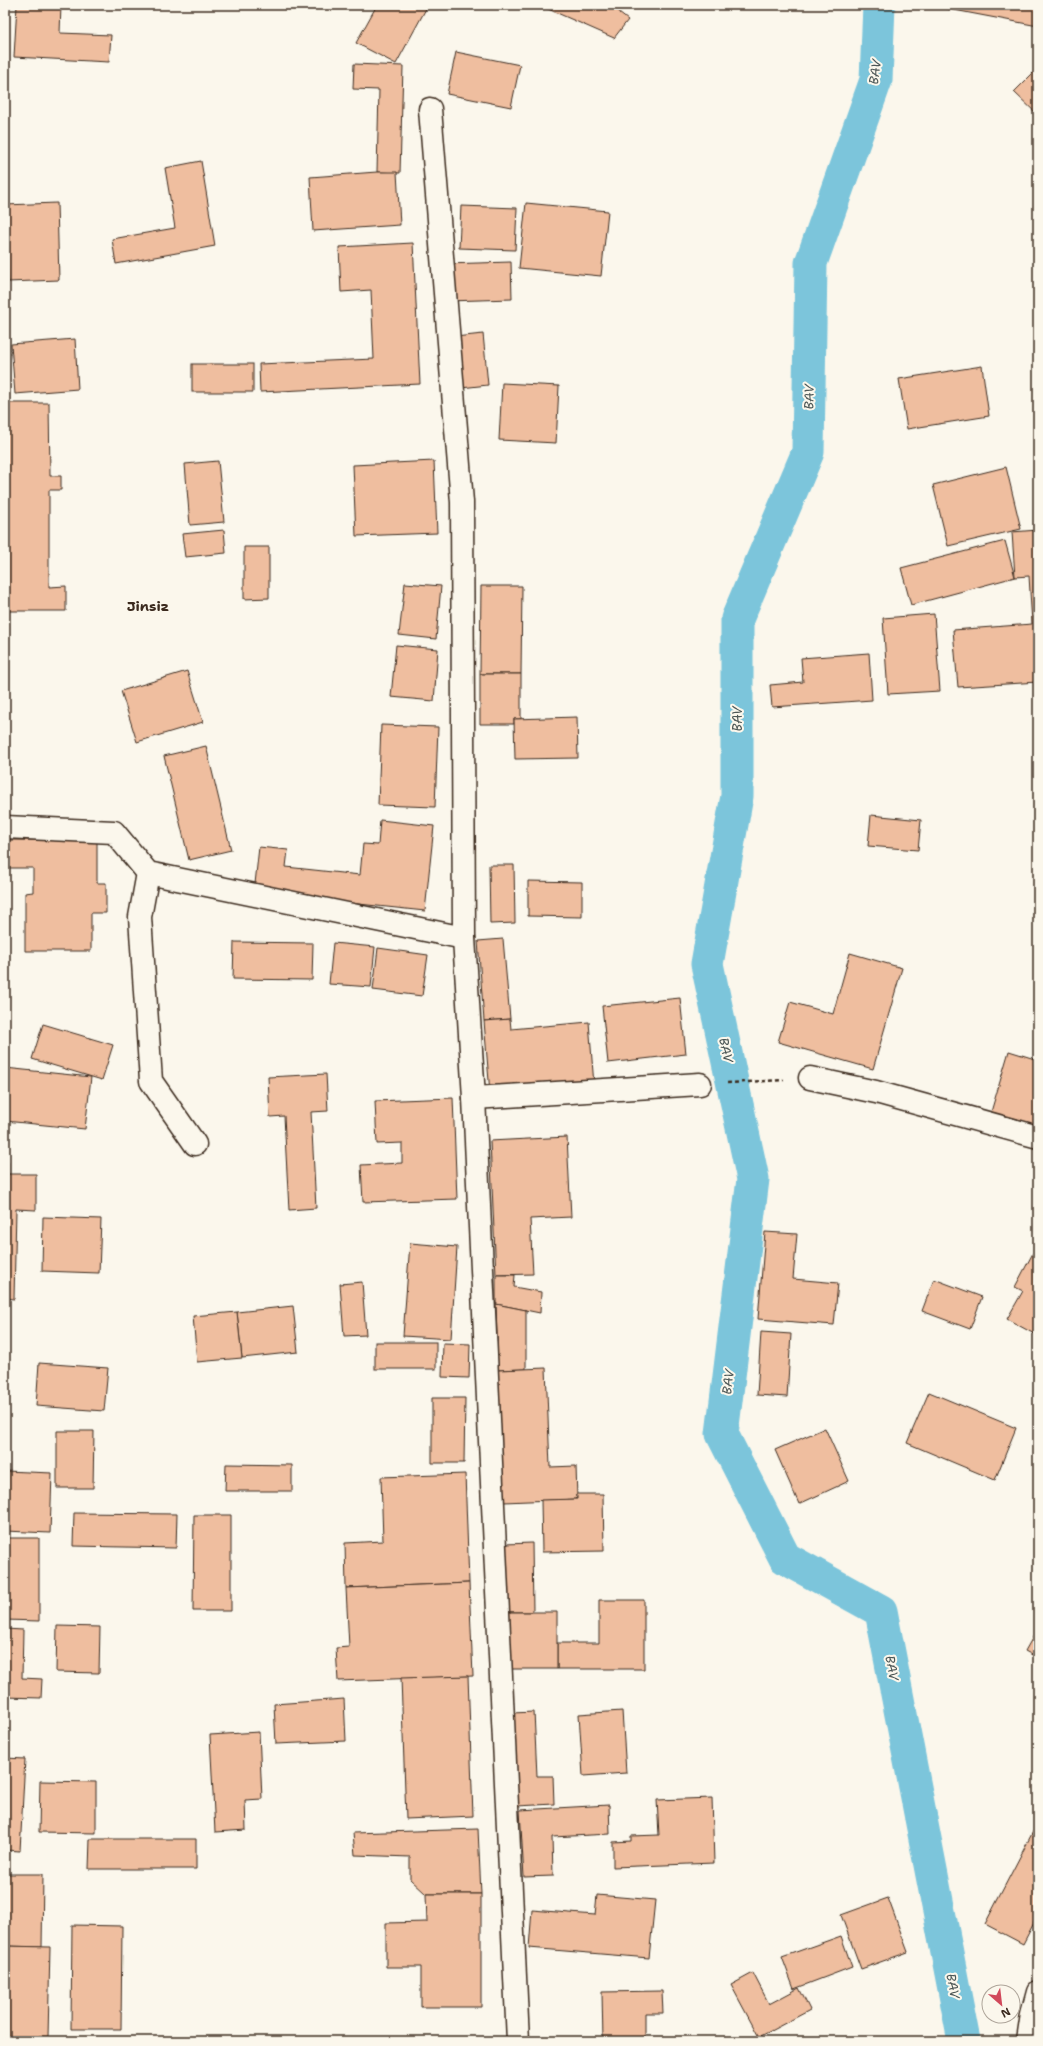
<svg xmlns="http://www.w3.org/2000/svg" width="1043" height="2046" font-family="'Shantell Sans',sans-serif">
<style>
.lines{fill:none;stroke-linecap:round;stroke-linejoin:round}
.canal{stroke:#7bc5db;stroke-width:33}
.building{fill:#efbe9f;stroke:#3b2a1e}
.minor-casing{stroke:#3b2a1e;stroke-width:25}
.path{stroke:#3b2a1e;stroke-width:2.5;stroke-dasharray:4 3;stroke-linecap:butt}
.minor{stroke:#fbf7ec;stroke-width:22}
.labels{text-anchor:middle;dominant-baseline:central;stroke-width:4;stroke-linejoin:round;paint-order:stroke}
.water-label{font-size:13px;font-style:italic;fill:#4e5857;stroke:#fbf7ec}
.quarter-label{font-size:14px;font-weight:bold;fill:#3b2a1e;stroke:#fbf7ec}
</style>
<rect width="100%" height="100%" fill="#fbf7ec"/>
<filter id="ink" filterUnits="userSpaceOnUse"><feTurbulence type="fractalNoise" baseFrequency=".025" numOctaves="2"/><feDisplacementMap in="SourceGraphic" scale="8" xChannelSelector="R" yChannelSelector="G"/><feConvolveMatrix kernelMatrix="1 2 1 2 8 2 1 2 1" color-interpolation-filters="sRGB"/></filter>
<g filter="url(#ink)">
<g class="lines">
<path class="canal" d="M879,5L876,80L811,263L808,452L737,619V796L707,964L753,1179L722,1434L785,1558L881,1611L964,2041"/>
</g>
<g class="building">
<path d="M17,5H61L60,33L111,35L109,62L14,57Z"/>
<path d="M377,5H428L396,64L356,43Z"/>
<path d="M539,5H619V13L628,20L614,38Z"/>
<path d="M933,5H1038V26L933,6Z"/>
<path d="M456,52L520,65L511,107L447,94Z"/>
<path d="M354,64L403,66L400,173L377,172L379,90L353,89Z"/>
<path d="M1038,68V115L1014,92Z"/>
<path d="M201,161L215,246L116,264L112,239L175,228L165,168Z"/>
<path d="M377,172H397L400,225L313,231L310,177Z"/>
<path d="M57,203L59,280L8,282L5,205Z"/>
<path d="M526,203L608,211L601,276L519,268Z"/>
<path d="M461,206L517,208L515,250L459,248Z"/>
<path d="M413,243L420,384L260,392L259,364L374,359L371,290L341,292L339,247Z"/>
<path d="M511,262L512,299L447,301L445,264Z"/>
<path d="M483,334L488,385L461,388L455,337Z"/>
<path d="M75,339L78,389L15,394L11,344Z"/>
<rect x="192" y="364" width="61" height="28"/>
<path d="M982,366L989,416L907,429L899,379Z"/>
<path d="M502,383L559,386L556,443L499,440Z"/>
<path d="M5,403H49L50,476H61V490H49V587L66,586V611H5Z"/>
<path d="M218,461L224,522L190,525L185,464Z"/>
<path d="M434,461L437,533L356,536L353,465Z"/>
<path d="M1006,467L1021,529L948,546L933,485Z"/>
<path d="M224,530L226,553L185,557L182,534Z"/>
<path d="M1038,530V682L958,687L953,630L1032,624L1029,576L1015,577L1012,532Z"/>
<path d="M1005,541L1015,577L911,605L901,568Z"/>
<path d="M244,547H269V598L244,599Z"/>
<path d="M405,583L441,586L436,639L399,635Z"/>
<path d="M481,586H522L521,674H480Z"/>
<path d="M934,614L940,691L888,694L883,618Z"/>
<path d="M396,645L438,649L434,701L391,697Z"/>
<path d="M869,653L872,700L772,707L770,685L803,682L801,658Z"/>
<path d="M187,671L203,722L137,742L121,691Z"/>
<path d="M480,674H521V719H514V724H480Z"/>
<path d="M577,717L578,758L515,759L514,719Z"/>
<path d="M381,725L438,727L435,807L378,805Z"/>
<path d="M206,746L231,850L189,860L164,756Z"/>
<path d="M871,815L921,820L918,850L868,846Z"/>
<path d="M380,820L434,826L425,911L254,893L259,847L288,850L286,867L360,875L363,844L378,845Z"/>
<path d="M5,840H97V883H106V913H91V951H25V893L33,892V868H5Z"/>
<path d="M489,865H514L515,923L490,924Z"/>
<path d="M528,881L582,882V917L528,916Z"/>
<path d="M503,939L510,1019L484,1021L478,941Z"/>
<path d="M234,942L313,943L312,980L233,979Z"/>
<path d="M333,943L375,947L371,987L329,984Z"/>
<path d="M378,948L428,955L422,996L373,990Z"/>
<path d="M850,953L902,968L873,1069L778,1042L790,1002L833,1014Z"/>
<path d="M680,998L686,1054L608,1063L602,1006Z"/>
<path d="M510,1019L511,1029L589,1022L594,1085L490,1093L484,1021Z"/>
<path d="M43,1024L113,1045L102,1080L32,1059Z"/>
<path d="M1009,1051L1038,1060V1126L991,1112Z"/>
<path d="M5,1068L91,1077L85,1129L5,1121Z"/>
<path d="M326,1074L328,1111L311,1112L316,1208L289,1210L284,1116L270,1117L268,1077Z"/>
<path d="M453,1098L457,1199L363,1202L361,1165L402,1163V1143L377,1144L375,1101Z"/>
<path d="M567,1137L571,1217L530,1219L533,1274L496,1275L490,1141Z"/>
<path d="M5,1162H8V1174H36V1210L16,1209L14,1299L5,1298Z"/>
<path d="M43,1217L101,1219L99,1273L42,1271Z"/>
<path d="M765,1232L797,1234L793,1279L838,1283L834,1325L758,1319Z"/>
<path d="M410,1243L457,1247L451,1339L403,1336Z"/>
<path d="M1033,1253L1038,1256V1336L1007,1319L1023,1291L1015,1287Z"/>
<path d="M496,1275H515L514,1287L541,1292L540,1313L496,1304Z"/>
<path d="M934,1279L982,1297L970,1329L922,1311Z"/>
<path d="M362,1282L366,1335L344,1336L340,1284Z"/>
<path d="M496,1304L526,1310V1369L498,1370Z"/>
<path d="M293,1306L298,1352L242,1358L237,1312Z"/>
<path d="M237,1312L242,1358L197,1362L193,1316Z"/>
<path d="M761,1332L791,1334L787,1397L757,1395Z"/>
<rect x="375" y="1342" width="61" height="27"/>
<path d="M443,1343L470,1344L469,1378L442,1377Z"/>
<path d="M39,1363L108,1368L104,1411L36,1406Z"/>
<path d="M546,1368L550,1467L576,1466L577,1499L504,1502L498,1370Z"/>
<path d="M929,1392L1016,1428L995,1480L907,1443Z"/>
<path d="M432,1398H465L464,1463H432Z"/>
<path d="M825,1428L849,1481L799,1504L775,1450Z"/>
<path d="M57,1431H94L93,1488H57Z"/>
<path d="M226,1464L292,1465V1491H225Z"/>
<path d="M5,1471L52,1473L50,1533L5,1531Z"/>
<path d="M465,1474L469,1583L346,1588L345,1543L383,1541L381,1477Z"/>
<path d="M577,1494H603L604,1551L542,1552L541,1500L577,1499Z"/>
<path d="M74,1513L177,1514L176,1548L73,1546Z"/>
<path d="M194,1515H231V1611H193Z"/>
<path d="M5,1538H39V1621L5,1620Z"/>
<path d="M532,1543L533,1612H507L505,1544Z"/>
<path d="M469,1583L473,1676L338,1681L336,1648L349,1647L346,1588Z"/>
<path d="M599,1600H644V1669H557V1643H599Z"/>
<path d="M507,1612H557V1669H504Z"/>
<path d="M57,1626L100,1627L99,1673L56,1672Z"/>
<path d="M1038,1628V1658L1025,1651Z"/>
<path d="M5,1629L23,1630L22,1678L42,1679L41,1698L5,1697Z"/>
<path d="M468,1676L473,1816L406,1819L401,1678Z"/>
<path d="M344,1699L346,1741L276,1744L274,1704Z"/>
<path d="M622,1711L626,1773L583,1776L579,1714Z"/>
<path d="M534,1712L537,1776H553L554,1804L517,1806L512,1713Z"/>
<path d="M259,1732L262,1799L245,1800L246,1830L215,1832L210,1735Z"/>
<path d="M5,1758L25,1759L20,1851L5,1850Z"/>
<path d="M40,1781L96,1782V1833L39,1832Z"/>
<path d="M712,1798L714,1863L613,1867V1842L631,1841V1836L659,1835L657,1800Z"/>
<path d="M609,1805L610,1834L552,1837L553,1876L524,1877L520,1810Z"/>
<path d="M1038,1822V1915L1023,1944L985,1924Z"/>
<path d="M478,1829L481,1894H426L410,1879V1857L355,1855L353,1833Z"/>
<path d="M90,1839H196V1869H89Z"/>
<path d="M5,1874H43L42,1947L5,1946Z"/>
<path d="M426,1894H481V2007H421V1967H386V1923L427,1922Z"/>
<path d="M597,1895L655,1900L649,1958L529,1948L532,1910L595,1915Z"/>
<path d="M888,1898L908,1952L861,1969L841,1915Z"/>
<path d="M72,1925L122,1926L121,2029H71Z"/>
<path d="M841,1936L852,1967L794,1989L782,1957Z"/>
<path d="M5,1946L50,1947L48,2037H5Z"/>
<path d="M753,1973L769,2004L799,1988L810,2010L759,2037L731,1985Z"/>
<path d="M662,1991L663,2013H645V2041H603L602,1992Z"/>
</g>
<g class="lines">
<g class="minor-casing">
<g id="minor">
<path d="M430,109L462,502L464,938L474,1098L518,2041"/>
<path d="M5,827L114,832L148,873L464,938"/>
<path d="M148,873L140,917L151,1081L195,1144"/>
<path d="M810,1078L876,1092L1038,1137"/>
<path d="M474,1098L700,1084"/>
<path d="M1028,2041L1032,2014L1038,1992"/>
</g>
</g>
<path class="path" d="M727,1083L784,1080"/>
<use href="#minor" class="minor"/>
</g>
</g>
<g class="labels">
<g class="water-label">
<text transform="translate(875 72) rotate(-82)">BAV</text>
<text transform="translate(809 397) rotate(-89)">BAV</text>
<text transform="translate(737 719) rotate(-90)">BAV</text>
<text transform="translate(726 1050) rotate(78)">BAV</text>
<text transform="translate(728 1382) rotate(-83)">BAV</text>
<text transform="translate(892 1668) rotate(79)">BAV</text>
<text transform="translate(953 1986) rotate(79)">BAV</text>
</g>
<g class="quarter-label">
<text x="148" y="606">Jinsiz</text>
</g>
</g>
<rect width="1043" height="2046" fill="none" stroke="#fbf7ec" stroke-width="20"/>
<rect x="10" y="10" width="1023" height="2026" fill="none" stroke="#3b2a1e" stroke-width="1.5" filter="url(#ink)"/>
<g transform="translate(1001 2004) rotate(152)"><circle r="19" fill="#fbf7ec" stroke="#aea59a"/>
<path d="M0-3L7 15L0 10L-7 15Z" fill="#d1495b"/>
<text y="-6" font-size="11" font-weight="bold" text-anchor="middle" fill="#3b2a1e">N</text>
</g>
</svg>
